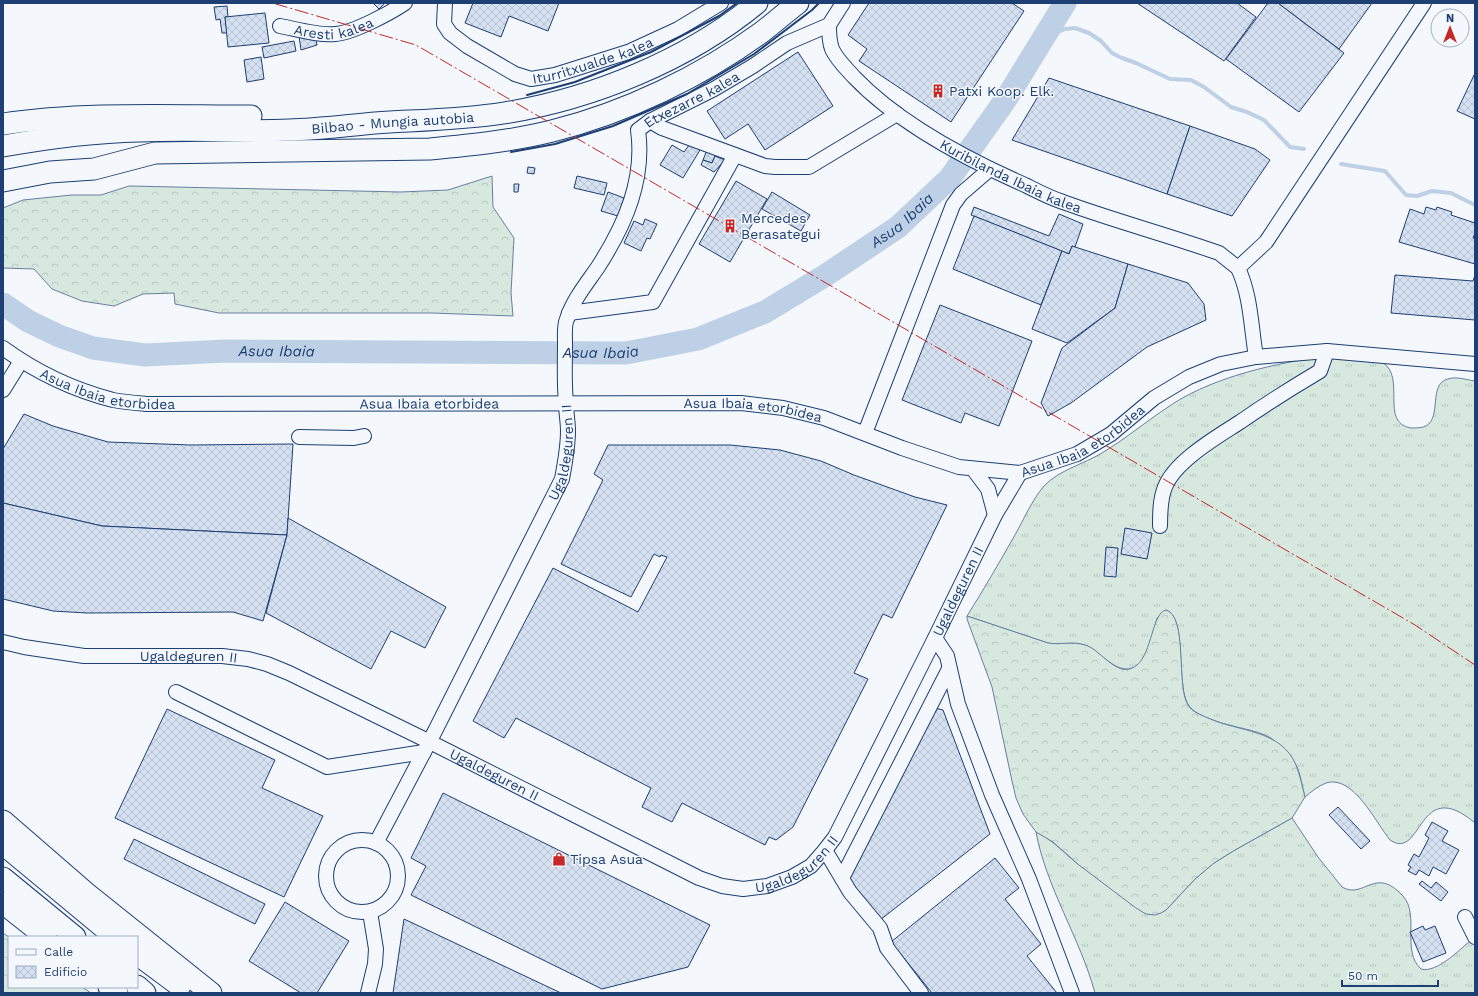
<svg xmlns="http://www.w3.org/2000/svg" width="1478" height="996" font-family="'Work Sans',sans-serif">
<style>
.grass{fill:url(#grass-tufts);stroke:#687fa3}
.forest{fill:url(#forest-crowns);stroke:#687fa3}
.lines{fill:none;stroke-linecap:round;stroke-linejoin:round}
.stream{stroke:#bed0e5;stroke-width:4}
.river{stroke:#bed0e5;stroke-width:23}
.building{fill:url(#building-cross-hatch);stroke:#1d3f73}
.minor-casing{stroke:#1d3f73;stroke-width:16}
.highway-casing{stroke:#1d3f73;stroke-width:23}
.minor{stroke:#f4f7fb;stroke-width:14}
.highway{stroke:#f4f7fb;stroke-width:21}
.wall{stroke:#1d3f73;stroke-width:2}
.power{stroke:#c62828;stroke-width:1;stroke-dasharray:14 3 2 3;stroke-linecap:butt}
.labels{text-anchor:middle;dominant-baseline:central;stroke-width:3;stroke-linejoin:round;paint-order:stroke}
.street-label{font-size:14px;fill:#1d3f73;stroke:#f4f7fb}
.poi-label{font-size:14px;fill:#1d3f73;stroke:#f4f7fb;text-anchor:start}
.water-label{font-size:15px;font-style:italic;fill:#1d3f73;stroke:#f4f7fb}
</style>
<defs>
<pattern id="grass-tufts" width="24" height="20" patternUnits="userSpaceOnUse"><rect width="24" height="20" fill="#d7e8df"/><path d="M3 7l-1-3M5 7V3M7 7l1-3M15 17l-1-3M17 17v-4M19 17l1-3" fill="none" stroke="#b8c8c3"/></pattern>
<pattern id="forest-crowns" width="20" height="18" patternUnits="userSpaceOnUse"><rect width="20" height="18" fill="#d7e8df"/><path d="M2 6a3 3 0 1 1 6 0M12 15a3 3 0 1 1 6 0" fill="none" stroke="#b8c8c3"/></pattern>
<pattern id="building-cross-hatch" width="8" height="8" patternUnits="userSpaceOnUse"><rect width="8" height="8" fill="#d5e0f0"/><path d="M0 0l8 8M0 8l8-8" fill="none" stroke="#b6c1d1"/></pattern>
</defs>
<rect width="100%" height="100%" fill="#f4f7fb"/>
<g class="grass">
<path d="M1326,356L1382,362C1407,377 1379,423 1411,428C1416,428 1422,428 1426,426C1442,417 1428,384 1448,379C1456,376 1467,380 1475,381V823C1417,774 1423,862 1390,840C1376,823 1353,774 1326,783C1318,786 1311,792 1305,797C1302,787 1301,774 1296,765C1294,761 1289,757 1286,753C1282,749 1277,742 1271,738C1255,729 1234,728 1216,721C1207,718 1196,714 1190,707C1174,690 1189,618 1166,610C1164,612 1161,614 1159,616C1156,618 1156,623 1155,627C1151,640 1148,660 1135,667C1116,677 1099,648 1081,644C1073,642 1058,645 1048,643L967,616C984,589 999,563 1015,535C1024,519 1032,500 1044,486C1059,470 1084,464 1102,453C1127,438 1149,419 1174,403C1217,376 1277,363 1326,356Z"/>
<path d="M1292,818L1318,857L1342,887C1364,900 1375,865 1403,896C1420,915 1401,951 1421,969C1437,974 1464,946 1475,936V993H1095C1080,938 1046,887 1036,832C1054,840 1066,856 1082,867C1106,885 1132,899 1157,914L1166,910L1195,879L1214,863L1235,850Z"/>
</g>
<g class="forest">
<path d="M492,176L493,207L514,238L511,293L513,316L432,313H219L175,304L174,293L143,294L114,306L82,301L52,289L34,269L3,268V208L23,200L72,195H101L129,186L401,192L448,190Z"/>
<path d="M1166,610C1188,616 1176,687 1188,705C1192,712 1201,715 1208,718C1238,732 1281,729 1296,765C1300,775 1302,786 1305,797L1292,818L1235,850L1214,863L1195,879L1166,910L1161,913L1155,915L1146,914L1136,908L1079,865L1053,842L1036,832L1023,814L1016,798L1012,781L992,687L967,619V616L1048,643C1060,645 1073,641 1085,645C1101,649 1118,681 1137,665C1152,653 1152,613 1166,610Z"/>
<path d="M3,933L9,937V987H82L91,993H3Z"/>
</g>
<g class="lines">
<g class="stream">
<path d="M1042,39L1065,29L1075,28L1089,33L1101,41L1112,53L1122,58L1136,63L1170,79L1191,80L1204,87L1231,107L1247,112L1264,120L1290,147L1304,149"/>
<path d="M1341,164L1385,171L1406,195L1417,196L1432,191L1451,193L1475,205"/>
</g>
<path class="river" id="s1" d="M3,304L28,321L59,336L93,348L145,355L226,351L626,353L698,339L765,312L826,275L898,227L950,178L1006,99L1065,3"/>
</g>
<g class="building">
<path d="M373,3H385L379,9Z"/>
<path d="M473,3H559L548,31L509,16L501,37L465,23Z"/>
<path d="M869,3H1012L1024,11L951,122L859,61L867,49L848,35Z"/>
<path d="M1137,3H1237L1256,17L1224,61Z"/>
<path d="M1268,3H1278L1344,53L1299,112L1226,59Z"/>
<path d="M1278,3H1372L1339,49Z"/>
<path d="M227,6L228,17H225L227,33H222L220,19L216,20L214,7Z"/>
<path d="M265,13L269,43L228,47L225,17Z"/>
<path d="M299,36L316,38L317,45L301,50Z"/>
<path d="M294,41L296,51L264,58L262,47Z"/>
<path d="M798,52L833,106L765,150L748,124L725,139L707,111Z"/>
<path d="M261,57L264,79L247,82L244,60Z"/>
<path d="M1475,73V119L1457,111Z"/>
<path d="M1049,78L1190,126L1167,194L1012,140Z"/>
<path d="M1190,126L1255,149L1270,160L1232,216L1167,194Z"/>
<path d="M690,144L700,150L683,178L660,165L672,145L684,152Z"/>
<path d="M707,150L716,154L712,163L703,160Z"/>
<path d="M715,156L725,160L714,172L701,165L703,160L712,163Z"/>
<path d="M528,167L535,168L534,174L527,173Z"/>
<path d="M577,176L607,183L604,195L574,188Z"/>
<path d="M736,181L767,199L730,262L699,244Z"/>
<path d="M514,184H519L518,192H514Z"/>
<path d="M608,192L624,198L618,216L601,211Z"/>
<path d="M772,192L810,215L801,231L762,209Z"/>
<path d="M974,207L1049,236L1059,214L1083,224L1075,247L1072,246L1069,254L971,215Z"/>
<path d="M1426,207L1436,210L1437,207L1452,212L1451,215L1475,223V233L1473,238H1475V264L1399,242L1410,209L1424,214Z"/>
<path d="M974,216L1062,251L1041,305L953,269Z"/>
<path d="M645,219L657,224L650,239L647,238L641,251L624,243L634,221L643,225Z"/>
<path d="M1072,246L1128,264L1115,308L1067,343L1032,329L1062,251L1069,254Z"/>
<path d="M1128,264L1188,283L1204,304L1206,320L1147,347L1071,403L1048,416L1041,403L1062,348L1115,308Z"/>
<path d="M1395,275L1473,281L1475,275V320L1391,313Z"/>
<path d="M940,305L1032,341L999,426L965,413L961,423L902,400Z"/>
<path d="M24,414L53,426L108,442L190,445L293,444L287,535L102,526L3,503V449Z"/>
<path d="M608,445H730L780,450L821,461L854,475L915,497L947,505L892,618L883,614L854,673L868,679L793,827L776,840L769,837L765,845L682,803L672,822L642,807L651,788L516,718L504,738L473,721L553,568L638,612L667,557L661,555L660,557L654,554L631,597L561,564L603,480L594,474Z"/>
<path d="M3,503L102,526L287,535L263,621L233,612L87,613L53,611L3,599Z"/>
<path d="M288,518L446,607L425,648L391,631L371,669L266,613L287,535Z"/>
<path d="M1125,528L1152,533L1147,559L1121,554Z"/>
<path d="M1106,547L1118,548L1116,577L1104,576Z"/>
<path d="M935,708L943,710L990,834L880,920L847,879Z"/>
<path d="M167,709L275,760L262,788L323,816L284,897L115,818Z"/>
<path d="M443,793L710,925L688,967L602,989L411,895L426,866L411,858Z"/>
<path d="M1338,807L1370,841L1361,849L1329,815Z"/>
<path d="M1432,822L1448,831L1442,841L1459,850L1446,874L1433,867L1429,876L1419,870L1416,875L1408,871L1411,867L1408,865L1414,854L1419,857L1429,838L1425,835Z"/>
<path d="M134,839L265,904L255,924L124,859Z"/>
<path d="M995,858L1019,888L1005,899L1041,944L1027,956L1057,993H932L891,942Z"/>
<path d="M1422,881L1431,888L1436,882L1448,892L1441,901L1419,884Z"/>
<path d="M285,902L349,941L317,993H301L249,961Z"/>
<path d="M404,919L561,993H393Z"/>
<path d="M1423,926L1425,930L1435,926L1446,953L1423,962L1410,932Z"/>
</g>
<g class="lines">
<g class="minor-casing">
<g id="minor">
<path id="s2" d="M445,3L444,24L450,33L467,46L515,74L531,79L555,75L628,52L678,29L721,3"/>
<path id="s3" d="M829,25C829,33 829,41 832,49C837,60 846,68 854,77C899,124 966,159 1025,185C1037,191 1050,198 1063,202C1115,221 1168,235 1219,253L1238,268"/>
<path id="s4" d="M280,26C296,29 320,36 335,34C353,33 390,13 405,3"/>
<path d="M650,121L662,128L765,166L775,167H809L897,114"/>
<path d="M569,313L653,302L735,155"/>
<path id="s5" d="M3,348C36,372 74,390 113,400C124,402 136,403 147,404L741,403L783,408L824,418L902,448L959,467L1020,473L1077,454L1111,434L1154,398L1189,377L1221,364L1256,357L1327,351L1475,364"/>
<path d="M1256,357C1251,327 1251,296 1238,268L1266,242L1424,3"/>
<path d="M3,390L21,361"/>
<path d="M865,433L953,205L961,194L990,169"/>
<path d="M299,437L354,438L364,436"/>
<path d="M973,469L988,489L995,515"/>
<path d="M1160,526C1160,514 1160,499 1165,487C1175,461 1217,437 1240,422C1266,404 1293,387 1320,371L1327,351"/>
<path d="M935,638L947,656L958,704L992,795L1029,879L1072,993"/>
<path id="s6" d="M3,642L24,647L84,656H222L248,659L267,664L289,673L430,742L699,878L722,886L743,889L767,886L792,877L811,866L825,850L835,837L935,638L995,515L1020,473"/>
<path d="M176,692L327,767L424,752"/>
<circle cx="362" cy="876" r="36"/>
<path id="s7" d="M376,843L435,731L562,479C565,463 568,447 568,431C568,422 566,412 566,403C564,383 565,363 565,343C565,335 564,325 567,319C573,300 587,283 598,267C625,225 645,180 638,130L650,121L714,89L753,66L787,43L829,25L843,3"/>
<path d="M825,850L850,892L880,928L887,948L921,993"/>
<path d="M842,878L949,669"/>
<path d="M1465,917L1475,937"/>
<path d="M368,993L375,964L376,949L370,912"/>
</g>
</g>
<g class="highway-casing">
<g id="highway">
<path d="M3,124C83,112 170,116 251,116"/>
<path id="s8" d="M3,146C48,138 94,132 139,131C189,129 239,132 289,130C323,129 356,124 390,122C428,120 466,119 504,113C592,99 688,60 757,3"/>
<path d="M3,181L50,172L94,169L155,153L430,149C471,145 512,141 552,131C625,113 702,76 762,32C774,23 786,12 798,3"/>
<path d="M3,821L86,893L211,993"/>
<path d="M3,844L115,937"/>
<path d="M3,878L75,937"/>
<path d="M3,903L46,937"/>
<path d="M137,954L180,986"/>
<path d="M137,986L145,993"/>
<path d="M109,987L117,993"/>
</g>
</g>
<use href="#minor" class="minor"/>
<use href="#highway" class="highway"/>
<g class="wall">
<path d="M527,95L575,82L651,52L719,16L737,3"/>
<path d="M511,152L555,144L613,126L687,94L754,54L812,10L819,3"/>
</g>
<path class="power" d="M278,3L276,4L416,45L1415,625L1475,665"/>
</g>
<defs>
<g id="building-bare" transform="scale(1.08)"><path d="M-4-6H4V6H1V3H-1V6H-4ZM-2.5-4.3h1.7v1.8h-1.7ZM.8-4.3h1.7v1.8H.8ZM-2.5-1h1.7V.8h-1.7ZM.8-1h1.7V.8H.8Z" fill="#c62828" stroke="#f4f7fb" stroke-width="2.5" paint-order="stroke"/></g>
<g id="shop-bare" transform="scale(1.08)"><path d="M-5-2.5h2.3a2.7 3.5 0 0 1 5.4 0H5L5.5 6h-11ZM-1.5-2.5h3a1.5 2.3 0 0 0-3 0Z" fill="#c62828" stroke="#f4f7fb" stroke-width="2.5" paint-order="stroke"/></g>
</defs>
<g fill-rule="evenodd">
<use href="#building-bare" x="938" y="91"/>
<use href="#building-bare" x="730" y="226"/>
<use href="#shop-bare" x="559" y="859"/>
</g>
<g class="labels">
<g class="street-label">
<text stroke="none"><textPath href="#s4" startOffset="55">Aresti kalea</textPath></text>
<text stroke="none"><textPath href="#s2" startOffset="190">Iturritxualde kalea</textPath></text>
<text stroke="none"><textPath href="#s7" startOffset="838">Etxezarre kalea</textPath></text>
<text stroke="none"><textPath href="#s8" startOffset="391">Bilbao - Mungia autobia</textPath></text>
<text stroke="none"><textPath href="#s3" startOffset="247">Kuribilanda Ibaia kalea</textPath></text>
<text stroke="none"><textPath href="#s5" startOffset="115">Asua Ibaia etorbidea</textPath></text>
<text stroke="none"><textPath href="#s5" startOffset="439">Asua Ibaia etorbidea</textPath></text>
<text stroke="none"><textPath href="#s5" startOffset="763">Asua Ibaia etorbidea</textPath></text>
<text stroke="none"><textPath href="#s5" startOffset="1111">Asua Ibaia etorbidea</textPath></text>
<text stroke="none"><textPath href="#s7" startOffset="435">Ugaldeguren II</textPath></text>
<text stroke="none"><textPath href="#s6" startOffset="1179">Ugaldeguren II</textPath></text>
<text stroke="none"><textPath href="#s6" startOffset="187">Ugaldeguren II</textPath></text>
<text stroke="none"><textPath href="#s6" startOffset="519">Ugaldeguren II</textPath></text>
<text stroke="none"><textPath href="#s6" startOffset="855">Ugaldeguren II</textPath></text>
</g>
<g class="poi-label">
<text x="949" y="91">Patxi Koop. Elk.</text>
<text x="741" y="218">Mercedes<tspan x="741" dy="16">Berasategui</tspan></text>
<text x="570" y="859">Tipsa Asua</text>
</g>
<g class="water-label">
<text stroke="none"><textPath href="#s1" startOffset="945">Asua Ibaia</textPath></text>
<text stroke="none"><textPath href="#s1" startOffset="285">Asua Ibaia</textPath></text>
<text stroke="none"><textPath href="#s1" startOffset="609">Asua Ibaia</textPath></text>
</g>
</g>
<rect width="1478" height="996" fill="none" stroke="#1d3f73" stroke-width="8"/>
<rect x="8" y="936" width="130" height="52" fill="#f4f7fb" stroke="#9eadc5"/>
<rect x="16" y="949" width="20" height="6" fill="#f4f7fb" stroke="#9eadc5"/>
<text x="44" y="956" font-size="12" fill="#1d3f73">Calle</text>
<rect x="16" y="966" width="20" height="12" fill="url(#building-cross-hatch)" stroke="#9eadc5"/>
<text x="44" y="976" font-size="12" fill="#1d3f73">Edificio</text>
<g transform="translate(1450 28)"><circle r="19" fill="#f4f7fb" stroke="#9eadc5"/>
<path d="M0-3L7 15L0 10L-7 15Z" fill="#c62828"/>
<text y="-6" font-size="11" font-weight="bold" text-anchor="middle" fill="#1d3f73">N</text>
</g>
<path d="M1342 980v6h96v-6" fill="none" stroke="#1d3f73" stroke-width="2"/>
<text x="1348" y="980" font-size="12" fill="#1d3f73" stroke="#f4f7fb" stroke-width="3" paint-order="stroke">50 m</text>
</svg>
